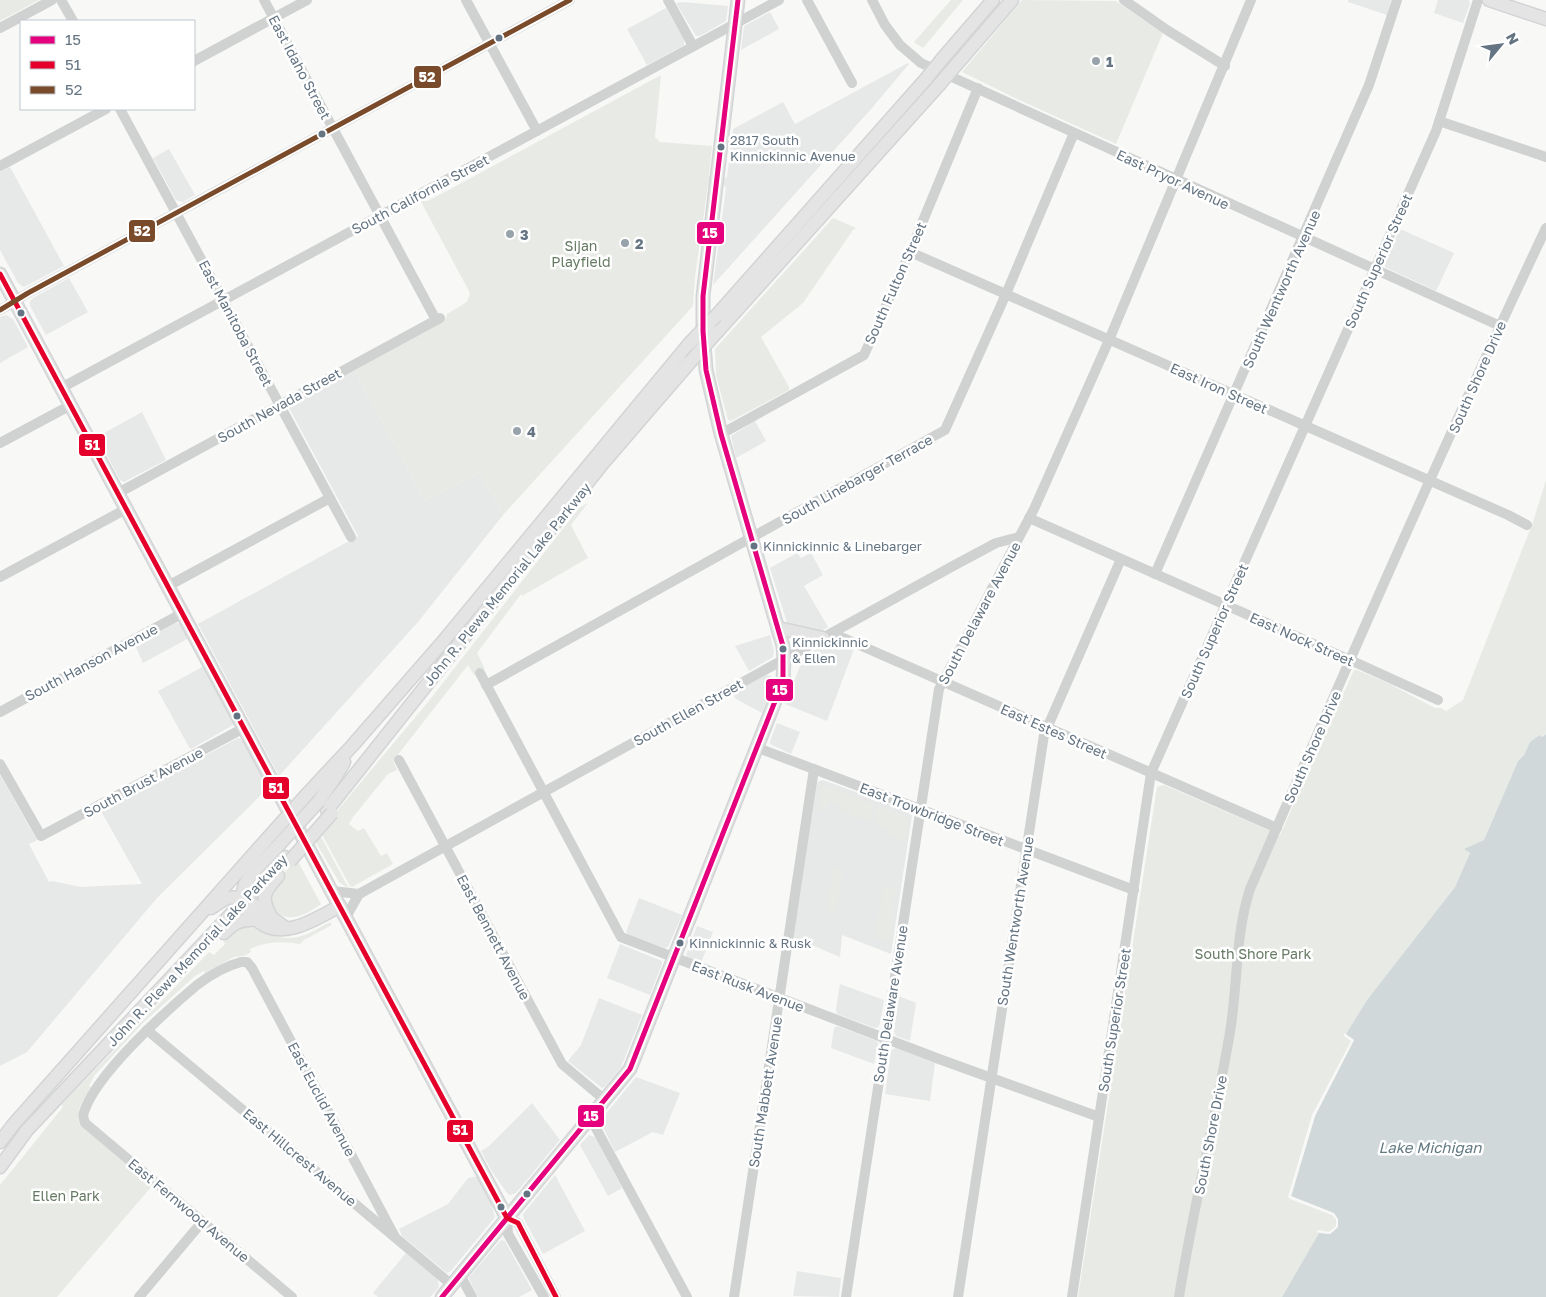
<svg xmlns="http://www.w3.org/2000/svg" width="1546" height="1297" font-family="'Golos Text',sans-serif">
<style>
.built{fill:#e7e8e8}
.green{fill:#e8ebe5}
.water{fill:#d0d8da}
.pier{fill:#f8f8f7}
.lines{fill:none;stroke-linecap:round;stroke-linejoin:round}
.major-casing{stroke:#d3d4d5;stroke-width:15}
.minor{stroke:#d0d2d2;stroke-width:10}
.major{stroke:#e3e4e3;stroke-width:12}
.major-bridge-casing{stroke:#d3d4d5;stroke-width:15;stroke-linecap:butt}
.major-bridge{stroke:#e3e4e3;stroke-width:12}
.bus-1-casing{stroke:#fff;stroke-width:9}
.bus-2-casing{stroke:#fff;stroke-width:9}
.bus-3-casing{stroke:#fff;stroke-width:9}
.bus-1{stroke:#e5007d;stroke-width:5}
.bus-2{stroke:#e4002b;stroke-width:5}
.bus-3{stroke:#7a4b2a;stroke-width:5}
.bus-dot{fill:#647482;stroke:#fff;stroke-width:2}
.poi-dot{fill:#98a2ab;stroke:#fff;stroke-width:2}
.labels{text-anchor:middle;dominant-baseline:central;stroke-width:5;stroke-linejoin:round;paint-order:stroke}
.bus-label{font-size:13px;fill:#647482;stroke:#fff;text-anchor:start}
.poi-label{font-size:14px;font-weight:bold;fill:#647482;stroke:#fff;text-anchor:start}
.street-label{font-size:14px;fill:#647482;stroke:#fff}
.park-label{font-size:14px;fill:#667a63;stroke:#fff}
.water-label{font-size:15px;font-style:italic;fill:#637a83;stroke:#fff}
.line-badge{stroke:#fff;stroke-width:2}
.badge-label{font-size:14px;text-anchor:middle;font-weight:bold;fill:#fff}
</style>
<rect width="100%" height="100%" fill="#f8f8f7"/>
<g class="built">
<path d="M1348,0H1391L1387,15L1348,2Z"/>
<path d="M1438,0H1469L1470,4L1463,23L1434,13Z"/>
<path d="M682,2L728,6L726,21L700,36H696L676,3Z"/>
<path d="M666,8L684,40V45L647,65L627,29Z"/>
<path d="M770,12L779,29L741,50L744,26Z"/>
<path d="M908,63L909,64L872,108L713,285L726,188L724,185V179L727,177L733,129L783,102L795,124Z"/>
<path d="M169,149L195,195L183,202L176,200L153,158Z"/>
<path d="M10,167L64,266L24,287L18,283L0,250V172Z"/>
<path d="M1400,229L1454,253L1436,291L1385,267V262Z"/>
<path d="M69,278L88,312L46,335L30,306V301L33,298Z"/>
<path d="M6,315L13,319L28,347L0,363V317Z"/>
<path d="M354,370L425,501L480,473L503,515L418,622L279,776L198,624L358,536L289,408L292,404Z"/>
<path d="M142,412L166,460L124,482L120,480L97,437Z"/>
<path d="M755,421L766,441L736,458L731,436Z"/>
<path d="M797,553L801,558L811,553L823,575L804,586L828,627L818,633L788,626L770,568Z"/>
<path d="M176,623L181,624L189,638L143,663L135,645Z"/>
<path d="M770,635L774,651L773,657L749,671L735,646Z"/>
<path d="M831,641L837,642L854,649L827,721L785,704L804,656Z"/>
<path d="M204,666L234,722L233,725L191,749L189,747L158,691Z"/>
<path d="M766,675L771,676L773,679L772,686L762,713L736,699L732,693Z"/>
<path d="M777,723L800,732L791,754L770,744V741Z"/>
<path d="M238,738L243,740L269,787L157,898L27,1052L0,1066V775L37,840L29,844L49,882L52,881L81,887L142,884L101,811Z"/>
<path d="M823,780L908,811L912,815L891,954L842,935L840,957L793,937L817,783L819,781Z"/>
<path d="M639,898L682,915L668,947L665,948L629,935L626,932Z"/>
<path d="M697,926L713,932L701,963L687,957L686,955Z"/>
<path d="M620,944L662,961V964L650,995L607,978Z"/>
<path d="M840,984L884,1000L880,1024L878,1027L875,1028L837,1014L836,1009Z"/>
<path d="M899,996L916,1003L910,1041L896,1036L894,1032Z"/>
<path d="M599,998L642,1015L621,1067L605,1087L602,1088L568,1061L581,1045Z"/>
<path d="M837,1026L877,1041L878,1044L874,1064L831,1048L834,1028Z"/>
<path d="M897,1048L935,1063L930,1101L885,1094L891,1051L893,1049Z"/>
<path d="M636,1077L680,1093L663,1135L653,1132L615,1152L600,1121Z"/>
<path d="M532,1103L560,1140L516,1193L510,1195L507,1193L491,1170L481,1151L488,1147Z"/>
<path d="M589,1135L595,1137L622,1188L608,1196L580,1145Z"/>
<path d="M555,1175L585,1231L543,1254L524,1219L523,1214Z"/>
<path d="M478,1176L489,1197L495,1217L451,1271L447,1273L402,1236L399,1229L448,1204L468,1178Z"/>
<path d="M501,1240L505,1241L532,1290L519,1297H478L470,1281L469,1277Z"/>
<path d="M406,1253L438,1280L439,1287L430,1297H378L373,1293Z"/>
<path d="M797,1271L841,1278L839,1297L793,1296Z"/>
</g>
<g class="green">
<path d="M0,0H39L0,21Z"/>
<path d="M951,0H963L923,48L914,42Z"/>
<path d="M1022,0L1116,1L1163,33L1116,144L1015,98L962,72Z"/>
<path d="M661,75L655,137L660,142L712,146L709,176L711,178L710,184L708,185L695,277L693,306L503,515L480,473L425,501L354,370L446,319L447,314L467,302L470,293L420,200L428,201Z"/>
<path d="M833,218L856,228L853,230L803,303L761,337L789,387V390L731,421L728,420L716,375L715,349Z"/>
<path d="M1546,480V734L1530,742L1524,755L1518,761L1484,840L1465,849L1470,853L1455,887L1367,1000L1346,1034L1354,1040L1334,1213L1338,1227L1330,1234L1319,1233L1282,1297H1078L1157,787L1164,785L1280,835L1354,670H1357L1386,682L1435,708H1441L1446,711L1463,700L1533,522Z"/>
<path d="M588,503L571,525L588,558L522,596L521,594L477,653L485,669L474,675L468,665L393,761L397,770L388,774L353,817L349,824L358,831L364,828L381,856L387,853L393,864L352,887L350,886L320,831L428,702L579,508Z"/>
<path d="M822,786H826L875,805L869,820L851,815L852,813L840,808V806L829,802L824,811L819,810Z"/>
<path d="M878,806L908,817L905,842L898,841L894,835L888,833L889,829L878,825V819L874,817Z"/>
<path d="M319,833L349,889L339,882L314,839Z"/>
<path d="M296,858L321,904C302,918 283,926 269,902L272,889Z"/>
<path d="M834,867H839L842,871L837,903L833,911L827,910Z"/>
<path d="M888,887L897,888L896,894L893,893L891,906L894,907L889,941L875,938L880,906L884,905L881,904L882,892L879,891Z"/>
<path d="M330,922L332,925L304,940L300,944C283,941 266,941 250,949L251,952L244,956L234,957L205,973L204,971L195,976L142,1024L94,1076L89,1086L91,1087C84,1099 74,1111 80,1125L152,1186L57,1297H0V1185L63,1107L61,1105L209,952L214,955L225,944L222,938C226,935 230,931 234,929C251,919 271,939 290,938C305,938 318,928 330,922Z"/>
</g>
<path class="water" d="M1546,734V1297H1282L1319,1233L1330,1234L1338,1227L1333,1213L1291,1197L1315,1116L1354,1040L1346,1034L1367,1000L1455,887L1470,853L1464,849L1484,840L1518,761L1524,755L1530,742L1540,735L1542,737Z"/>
<path class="pier" d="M1344,1033L1354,1040L1315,1116L1291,1196L1334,1213L1338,1219V1227L1330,1234L1316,1232L1319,1230L1329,1232L1336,1226V1220L1332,1215L1290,1199L1288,1197L1312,1115L1351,1041L1344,1036Z"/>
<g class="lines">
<g class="major-casing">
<g id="major">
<path d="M1489,0L1546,19"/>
<path d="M943,58L993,0"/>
<path d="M956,65L1012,0"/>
<path d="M0,274L507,1218"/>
<path d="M716,316L926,79"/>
<path d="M717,332L939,85"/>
<path d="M778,628L823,638"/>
<path d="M309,792L352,746L441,644L689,344"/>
<path d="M319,801L336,776L344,762"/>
<path d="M327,810L603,463L690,362"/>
<path d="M276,848C266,859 253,870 246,882C242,889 243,901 246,908C248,914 255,918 259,922C284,941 317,918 340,906"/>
<path d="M211,908C217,905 222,899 228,898C247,893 271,919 286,928"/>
<path d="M270,915C260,896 265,891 278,876"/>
<path d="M224,933C234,922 242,919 257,920"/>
<path d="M0,1142L13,1125L267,839"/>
<path d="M0,1167L27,1130L285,857"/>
<path d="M442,1297L630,1069L783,681L784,658L783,646L721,434L706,370L703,331V296L738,0"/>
</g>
</g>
<g class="minor">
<path d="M61,0L73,21"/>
<path d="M264,0L436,320"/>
<path d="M466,0L537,131"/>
<path d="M668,0L693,46"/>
<path d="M807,0L852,83"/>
<path d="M872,0L885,25L900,45L921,63L1500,326"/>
<path d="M1124,0L1167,30L1225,66"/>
<path d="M0,28L52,0"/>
<path d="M194,61L307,0"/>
<path d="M120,109L351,537"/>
<path d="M1439,121L1546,157"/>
<path d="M0,166L106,109"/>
<path d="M910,252L1508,515L1527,525"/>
<path d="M0,310L28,293L570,0"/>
<path d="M61,388L779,0"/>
<path d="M721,434L864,355L910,252L978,88"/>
<path d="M0,443L71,405"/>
<path d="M118,493L440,318"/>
<path d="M1029,518L1359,664L1438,700"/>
<path d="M1155,574L1369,85L1397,0"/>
<path d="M0,577L126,509"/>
<path d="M168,586L330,498"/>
<path d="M832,633L1277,828"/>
<path d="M480,673L621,937L939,1059L1099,1117"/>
<path d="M486,685L945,430L1006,294L1074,133"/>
<path d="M0,712L183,613"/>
<path d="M758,748L1134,890"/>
<path d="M399,760L562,1064L606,1101"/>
<path d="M0,764L41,836L244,728"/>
<path d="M332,891L359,894"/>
<path d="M346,917L359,894L953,566L996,543L1019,537"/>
<path d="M147,1030L452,1285"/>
<path d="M591,1119L687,1297"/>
<path d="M460,1275L472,1297"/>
<path d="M139,1297L202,1222"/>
<path d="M292,1297L85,1123C84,1119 82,1116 84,1112C96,1074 166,1011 197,985C209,976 226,966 241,962H247L252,968L395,1237"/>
<path d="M544,1297L508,1234L507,1218L518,1223L556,1297"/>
<path d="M734,1297L814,769"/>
<path d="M846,1297L939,689L1034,509L1109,340L1251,0"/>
<path d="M958,1297L1044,735L1121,559"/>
<path d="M1072,1297L1151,773L1436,131L1478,0"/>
<path d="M1179,1297C1193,1208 1215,1121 1230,1032C1238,984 1235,935 1250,889C1346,668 1443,446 1546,228"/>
</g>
<use href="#major" class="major"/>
<g class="major-bridge-casing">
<g id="major-bridge">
<path d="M926,79L943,58"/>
<path d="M939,85L956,65"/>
<path d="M689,344L716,316"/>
<path d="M690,362L717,332"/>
<path d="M267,839L309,792"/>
<path d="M276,848L319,801"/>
<path d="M290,861L332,813"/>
</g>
</g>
<use href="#major-bridge" class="major-bridge"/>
<g class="bus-1-casing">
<path id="bus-1" d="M442,1297L630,1069L783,681V646L721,434L706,370L703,331V296L738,0"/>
</g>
<g class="bus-2-casing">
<path id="bus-2" d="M0,274L507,1218L518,1223L556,1297"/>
</g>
<g class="bus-3-casing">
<path id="bus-3" d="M0,310L28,293L570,0"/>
</g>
<use href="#bus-1" class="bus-1"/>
<use href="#bus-2" class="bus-2"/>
<use href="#bus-3" class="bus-3"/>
</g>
<g class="bus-dot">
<circle cx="499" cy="38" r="4.5"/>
<circle cx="322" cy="134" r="4.5"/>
<circle cx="721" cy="147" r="4.5"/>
<circle cx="21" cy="313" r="4.5"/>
<circle cx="754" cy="546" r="4.5"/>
<circle cx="783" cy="649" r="4.5"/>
<circle cx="237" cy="716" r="4.5"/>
<circle cx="680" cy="943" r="4.5"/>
<circle cx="527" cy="1194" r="4.5"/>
<circle cx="501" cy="1207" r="4.5"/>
</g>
<g class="poi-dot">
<circle cx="1096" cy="61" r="5"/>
<circle cx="510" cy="234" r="5"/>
<circle cx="625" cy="243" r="5"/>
<circle cx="517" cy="431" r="5"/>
</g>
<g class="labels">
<g class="bus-label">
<text x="730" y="140">2817 South<tspan x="730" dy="16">Kinnickinnic Avenue</tspan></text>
<text x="763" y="546">Kinnickinnic &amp; Linebarger</text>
<text x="792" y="642">Kinnickinnic<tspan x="792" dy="16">&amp; Ellen</tspan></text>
<text x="689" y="943">Kinnickinnic &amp; Rusk</text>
</g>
<g class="poi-label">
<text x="1106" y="61">1</text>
<text x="520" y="234">3</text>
<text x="635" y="243">2</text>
<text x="527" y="431">4</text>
</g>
<g class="street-label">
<text transform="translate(300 67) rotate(62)">East Idaho Street</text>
<text transform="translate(1173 179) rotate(25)">East Pryor Avenue</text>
<text transform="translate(420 194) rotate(-28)">South California Street</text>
<text transform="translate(1378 261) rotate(-66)">South Superior Street</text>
<text transform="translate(895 283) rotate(-66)">South Fulton Street</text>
<text transform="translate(1281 289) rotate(-66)">South Wentworth Avenue</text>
<text transform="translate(236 323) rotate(62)">East Manitoba Street</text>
<text transform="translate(1477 377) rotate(-66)">South Shore Drive</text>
<text transform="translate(1219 388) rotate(24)">East Iron Street</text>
<text transform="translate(279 405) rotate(-29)">South Nevada Street</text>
<text transform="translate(857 479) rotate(-29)">South Linebarger Terrace</text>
<text transform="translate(507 584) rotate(-51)">John R. Plewa Memorial Lake Parkway</text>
<text transform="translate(979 613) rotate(-62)">South Delaware Avenue</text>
<text transform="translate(1214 631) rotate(-66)">South Superior Street</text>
<text transform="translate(1302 639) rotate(24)">East Nock Street</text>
<text transform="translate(91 662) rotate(-28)">South Hanson Avenue</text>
<text transform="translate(688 712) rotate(-29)">South Ellen Street</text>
<text transform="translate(1054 731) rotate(24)">East Estes Street</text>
<text transform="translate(1312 747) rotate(-66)">South Shore Drive</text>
<text transform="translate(143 782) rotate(-28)">South Brust Avenue</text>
<text transform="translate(932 814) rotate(21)">East Trowbridge Street</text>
<text transform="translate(1015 921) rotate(-81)">South Wentworth Avenue</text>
<text transform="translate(494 937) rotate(62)">East Bennett Avenue</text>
<text transform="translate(197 950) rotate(-47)">John R. Plewa Memorial Lake Parkway</text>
<text transform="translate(748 986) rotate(21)">East Rusk Avenue</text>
<text transform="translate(890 1004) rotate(-81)">South Delaware Avenue</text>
<text transform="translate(1114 1020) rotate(-81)">South Superior Street</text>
<text transform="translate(765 1092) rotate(-81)">South Mabbett Avenue</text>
<text transform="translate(322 1099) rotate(62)">East Euclid Avenue</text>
<text transform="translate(1210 1135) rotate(-79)">South Shore Drive</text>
<text transform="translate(300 1157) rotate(40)">East Hillcrest Avenue</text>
<text transform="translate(189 1210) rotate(40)">East Fernwood Avenue</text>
</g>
<g class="park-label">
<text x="581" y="245">Sijan<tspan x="581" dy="16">Playfield</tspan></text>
<text x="1253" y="953">South Shore Park</text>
<text x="66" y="1195">Ellen Park</text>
</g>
<g class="water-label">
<text x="1430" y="1147">Lake Michigan</text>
</g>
</g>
<g class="line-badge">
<rect x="413" y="65" width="29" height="24" rx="5" fill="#7a4b2a"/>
<rect x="128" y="219" width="28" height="24" rx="5" fill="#7a4b2a"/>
<rect x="696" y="221" width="29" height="24" rx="5" fill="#e5007d"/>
<rect x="78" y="433" width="28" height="24" rx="5" fill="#e4002b"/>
<rect x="765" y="678" width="29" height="24" rx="5" fill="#e5007d"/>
<rect x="262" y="776" width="28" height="24" rx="5" fill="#e4002b"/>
<rect x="577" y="1104" width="28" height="24" rx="5" fill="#e5007d"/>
<rect x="446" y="1119" width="28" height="24" rx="5" fill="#e4002b"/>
</g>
<g class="badge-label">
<text x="427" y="82">52</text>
<text x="142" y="236">52</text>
<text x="710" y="238">15</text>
<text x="92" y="450">51</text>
<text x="780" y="695">15</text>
<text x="276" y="793">51</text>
<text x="591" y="1121">15</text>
<text x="460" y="1135">51</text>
</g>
<rect x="20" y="20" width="175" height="90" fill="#ffffff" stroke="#c1c7cd"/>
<rect x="30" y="36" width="25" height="8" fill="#e5007d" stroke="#c1c7cd"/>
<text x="65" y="45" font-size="15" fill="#647482">15</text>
<rect x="30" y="61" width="25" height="8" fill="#e4002b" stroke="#c1c7cd"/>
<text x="65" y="70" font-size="15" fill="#647482">51</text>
<rect x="30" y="86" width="25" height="8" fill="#7a4b2a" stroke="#c1c7cd"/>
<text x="65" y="95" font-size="15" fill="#647482">52</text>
<g transform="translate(1501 45) rotate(61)" stroke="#ffffff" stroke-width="4" paint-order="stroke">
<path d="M0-4L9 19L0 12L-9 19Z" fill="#647482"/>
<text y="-8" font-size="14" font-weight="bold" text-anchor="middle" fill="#647482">N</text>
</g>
</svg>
